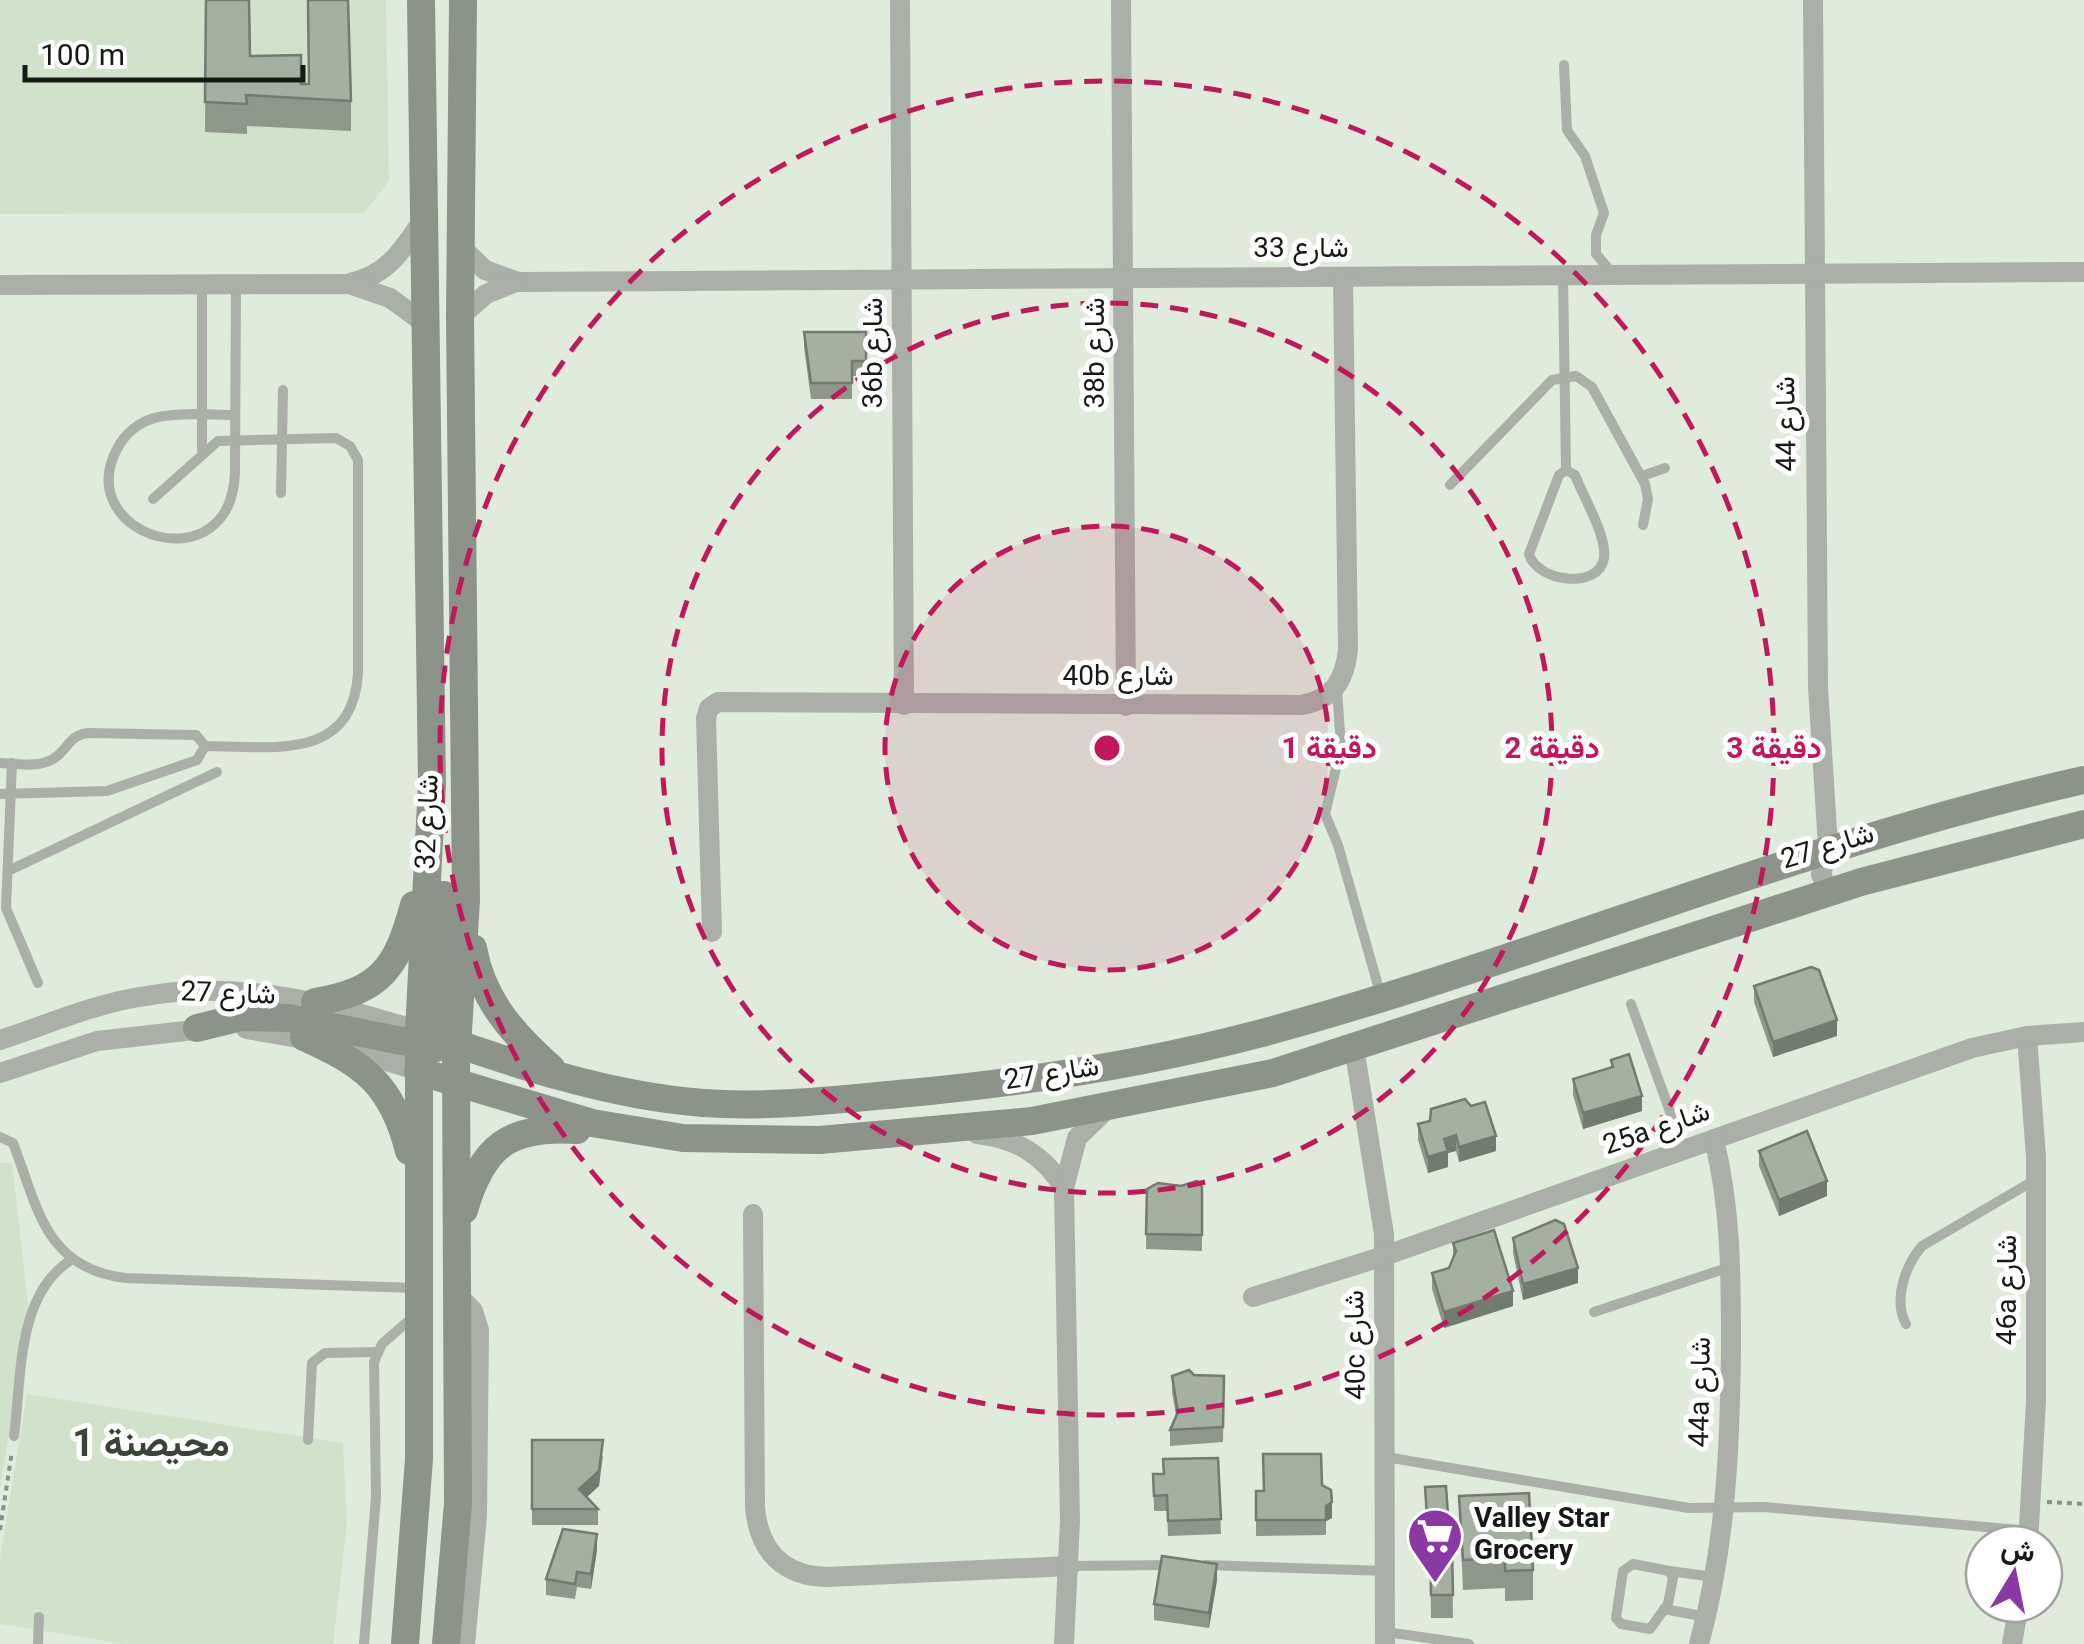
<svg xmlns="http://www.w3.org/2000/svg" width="2084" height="1644" font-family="Georgia,Vazirmatn,serif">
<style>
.built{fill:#d1e2cb}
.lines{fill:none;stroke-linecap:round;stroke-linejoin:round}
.path{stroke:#889185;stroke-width:4;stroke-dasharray:5 5;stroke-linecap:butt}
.lane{stroke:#aaafa8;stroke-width:10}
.street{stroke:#aaafa8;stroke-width:20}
.secondary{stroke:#8c9389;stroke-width:28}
.wall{fill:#8d978a}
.shaded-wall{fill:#737b70}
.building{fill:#a4b0a0;stroke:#737b70;stroke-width:2.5}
.ring{fill:none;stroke:#c2185b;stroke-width:5;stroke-dasharray:18 12}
.labels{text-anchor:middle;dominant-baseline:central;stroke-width:10;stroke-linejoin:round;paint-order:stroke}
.street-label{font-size:28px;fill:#161a14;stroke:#fff}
.poi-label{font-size:28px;font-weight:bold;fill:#161a14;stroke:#fff;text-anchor:start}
.district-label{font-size:38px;font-weight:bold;fill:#394336;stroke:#fff}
.centre{fill:#c2185b;stroke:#fff;stroke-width:5}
.ring-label{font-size:30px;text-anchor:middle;font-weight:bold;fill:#c2185b;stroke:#fff;stroke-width:10;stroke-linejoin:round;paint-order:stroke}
</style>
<rect width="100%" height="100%" fill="#dfecdb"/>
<g class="built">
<path d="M0,0H386L389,181L364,213L0,214Z"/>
<path d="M0,1163H12L29,1312L0,1489Z"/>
<path d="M27,1394L343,1443L347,1524L333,1644H125L0,1624V1558Z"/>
</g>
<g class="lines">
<g class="path">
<path d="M2047,1502L2084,1504"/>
<path d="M0,1530L12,1451"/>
</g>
<g class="lane">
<path d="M1564,65L1567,130L1585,156L1604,213L1596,235V254L1613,274"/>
<path d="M1563,275L1566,470"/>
<path d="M202,285V450"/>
<path d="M235,415C210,415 183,412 158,417C140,421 125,433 117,449C71,537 232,586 235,472L236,285"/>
<path d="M1566,470L1575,475C1583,497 1607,535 1604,558C1599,591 1536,581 1529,554L1559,475Z"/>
<path d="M1642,476L1665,468"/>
<path d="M1450,485L1552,380L1576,376L1592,387L1645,484L1648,499L1643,525"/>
<path d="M281,493L283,390"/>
<path d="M153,499L218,441L336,438L350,446L358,460V673C353,763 270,746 205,746"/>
<path d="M1337,689L1341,747L1325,814L1338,845L1381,996"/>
<path d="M0,763C15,764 36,767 49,761C67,754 67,735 88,733L196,735L205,746L197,760L107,791L0,794"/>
<path d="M12,763L6,908L38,983"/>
<path d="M8,871L217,772"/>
<path d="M1631,1004L1684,1150"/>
<path d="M0,1137L13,1143C38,1208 45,1268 125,1278L415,1288"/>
<path d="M1594,1312L1730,1267"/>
<path d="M1906,1324C1893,1300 1905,1266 1922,1246L2035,1180"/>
<path d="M14,1436C22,1377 16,1295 71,1260"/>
<path d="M308,1440L312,1363L325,1353L377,1352"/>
<path d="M1386,1457L1689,1508L1764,1507L2030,1531"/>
<path d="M1633,1564L1669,1571L1673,1578L1668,1604L1650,1629L1621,1624L1616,1618L1623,1571Z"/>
<path d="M1206,1565L1386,1571"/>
<path d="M1071,1566L1174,1565"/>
<path d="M1669,1571L1715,1577"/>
<path d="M1664,1609L1707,1617"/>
<path d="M1386,1632L1469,1644"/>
<path d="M38,1644L39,1617"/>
<path d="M364,1644L376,1497L374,1362L382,1344L414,1316"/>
</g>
<g class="street">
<path d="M900,0L904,705"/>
<path d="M1121,0L1126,706"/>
<path d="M1813,0L1818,687L1828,847L1821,875L1831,893"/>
<path d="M460,246L485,270L518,282L2084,272"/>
<path d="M350,283C387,275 402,251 422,221"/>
<path d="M0,285L349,284L390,298L424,323"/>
<path d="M460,317L486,294L516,282"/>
<path d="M712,932L706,718L709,708L718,702L1301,705C1333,700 1345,680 1348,649L1343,277"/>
<path d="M246,1029L333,1044L418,1071"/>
<path d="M2027,1036L2036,1157V1401L2028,1544"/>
<path d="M0,1040C46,1025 91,1005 139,997C235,979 327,1002 419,1031"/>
<path d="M1354,1047L1384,1234L1385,1644"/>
<path d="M0,1073L97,1041L212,1028"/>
<path d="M977,1134C1016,1138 1044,1155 1064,1188"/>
<path d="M753,1214L755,1508C759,1551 783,1576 827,1577L1070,1566"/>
<path d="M455,1292L473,1311L479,1330L477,1516L465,1644"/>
<path d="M1253,1297L1384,1256L1972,1048L2027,1036L2084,1032"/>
<path d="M1064,1644L1070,1521L1064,1188L1077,1138L1107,1109"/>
<path d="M1699,1644C1726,1545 1730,1448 1731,1346C1731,1275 1731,1209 1714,1139"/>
<path d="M2012,1644L2019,1604"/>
</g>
<g class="secondary">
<path d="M473,948C482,1000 513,1034 551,1068"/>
<path d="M315,1002C382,991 397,967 414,905"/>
<path d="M441,1017L444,895"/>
<path d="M197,1028L242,1017L288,1018L436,1048"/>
<path d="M419,1031C509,1062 607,1096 703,1103C773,1108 841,1099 910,1093C1027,1082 1144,1064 1258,1034C1537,959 1802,843 2084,780"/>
<path d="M304,1037C364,1064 392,1084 409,1151"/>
<path d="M418,1071L592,1123L683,1138L820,1140L1032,1121L1273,1073L1861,882L2084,824"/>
<path d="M464,1210C483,1145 509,1126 577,1130"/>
<path d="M405,1644L419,1459V1031L432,785L421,0"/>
<path d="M446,1644L458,1503L456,1064L466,900L460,317L463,0"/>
</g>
</g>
<g class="wall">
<path d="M206,0L250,56L301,84L351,101V131L247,126V134L205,132Z"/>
<path d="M804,332H866V376H852V399H811L804,347Z"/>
<path d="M1754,986L1837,1036L1773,1057L1754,1002Z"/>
<path d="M1611,1060L1642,1111L1583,1129L1573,1095V1079L1611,1068Z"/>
<path d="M1418,1124L1496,1151L1459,1162L1456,1151L1448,1153V1167L1428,1173L1418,1140Z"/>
<path d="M1759,1151L1827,1196L1779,1216L1759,1166Z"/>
<path d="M1202,1187V1251L1146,1249L1147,1189Z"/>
<path d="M1513,1238L1578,1283L1523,1300L1513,1253Z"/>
<path d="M1453,1243L1513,1306L1444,1328L1432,1289V1273L1449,1268L1453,1257Z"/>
<path d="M1194,1375L1224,1376L1223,1442L1170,1446V1430L1176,1416L1172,1392V1376Z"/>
<path d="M532,1440L603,1456L599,1486L587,1497L598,1509V1525H532Z"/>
<path d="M1218,1458L1221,1534L1168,1536L1167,1511H1154L1153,1474H1164Z"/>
<path d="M1322,1485L1332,1518L1326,1521V1535L1256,1536V1491Z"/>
<path d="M1425,1487L1448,1515V1538L1427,1539Z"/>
<path d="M1459,1496L1533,1570V1600L1505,1601V1588L1463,1590Z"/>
<path d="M1430,1547H1452L1453,1618H1431Z"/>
<path d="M597,1550L591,1589L577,1587L575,1599L546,1595V1579Z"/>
<path d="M1217,1580L1209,1628L1154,1620V1604Z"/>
</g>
<g class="shaded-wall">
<path d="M1837,1020V1036L1773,1057V1042Z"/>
<path d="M1642,1096V1111L1583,1129V1113Z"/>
<path d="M1456,1135V1151L1448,1153V1167L1428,1173V1157L1444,1139Z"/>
<path d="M1496,1136V1151L1459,1162V1147Z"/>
<path d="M1827,1181V1196L1779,1216V1200Z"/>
<path d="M1578,1268V1283L1523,1300V1284Z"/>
<path d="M1513,1291V1306L1444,1328V1312Z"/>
<path d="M603,1440L599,1486L579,1504V1489Z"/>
<path d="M1332,1502V1518L1326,1521V1506Z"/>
<path d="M597,1534V1550L591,1589V1574Z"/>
<path d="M1217,1564V1580L1209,1628V1613Z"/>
</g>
<g class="building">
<path d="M206,0H249L250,56L301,55V84H309L308,0H348L351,101L246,95L247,104L205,102Z"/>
<path d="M804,332H866V361H852V383H811Z"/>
<path d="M1811,967L1819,970L1837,1020L1773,1042L1754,986Z"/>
<path d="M1629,1054L1642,1096L1583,1113L1573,1079L1613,1067L1611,1060Z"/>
<path d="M1465,1099L1471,1106L1485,1102L1496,1136L1459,1147L1456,1135L1444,1139L1448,1151L1428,1157L1418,1124L1430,1121L1431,1109Z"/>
<path d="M1807,1131L1827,1181L1779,1200L1759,1151Z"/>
<path d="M1197,1181L1202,1187V1235L1146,1234L1147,1189L1158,1183L1181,1186Z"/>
<path d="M1555,1220L1564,1224L1578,1268L1523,1284L1513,1238Z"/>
<path d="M1494,1230L1513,1291L1444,1312L1432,1273L1449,1268L1456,1251L1453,1243Z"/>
<path d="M1189,1370L1194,1375L1224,1376L1223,1427L1170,1430L1178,1412L1172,1376Z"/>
<path d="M532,1440H603L599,1471L579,1489L598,1509H532Z"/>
<path d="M1263,1454H1321L1322,1485L1331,1490L1332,1502L1326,1506V1520H1256V1491H1264Z"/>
<path d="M1218,1458L1221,1519L1168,1521L1167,1495L1154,1496L1153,1474H1164L1163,1459Z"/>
<path d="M1446,1486L1448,1515L1427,1516L1425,1487Z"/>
<path d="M1529,1493L1533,1570L1505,1571V1558L1463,1560L1459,1496Z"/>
<path d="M563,1529L597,1534L591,1574L577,1572L575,1584L546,1579Z"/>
<path d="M1430,1547H1452L1453,1595H1431Z"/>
<path d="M1162,1556L1217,1564L1209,1613L1154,1604Z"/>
</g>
<circle cx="1107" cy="748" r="222" fill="#c2185b" fill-opacity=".12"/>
<g class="ring">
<circle cx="1107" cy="748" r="222"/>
<circle cx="1107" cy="748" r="445"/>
<circle cx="1107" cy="748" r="667"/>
</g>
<defs>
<g id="supermarket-pin" transform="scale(2.875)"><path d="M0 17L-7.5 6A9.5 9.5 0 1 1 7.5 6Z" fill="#8b37a4" stroke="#fff"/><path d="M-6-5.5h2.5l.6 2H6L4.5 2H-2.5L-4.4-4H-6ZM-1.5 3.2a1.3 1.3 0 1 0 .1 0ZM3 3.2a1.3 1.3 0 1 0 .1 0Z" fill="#fff"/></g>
</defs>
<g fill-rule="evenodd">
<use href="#supermarket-pin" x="1435" y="1536"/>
</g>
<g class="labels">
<g class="street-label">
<text x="1301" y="250">شارع 33</text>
<text transform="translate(875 353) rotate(-90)">36b شارع</text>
<text transform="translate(1097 353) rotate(-90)">38b شارع</text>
<text transform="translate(1788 424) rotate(-91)">شارع 44</text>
<text x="1118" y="678">40b شارع</text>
<text transform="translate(429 822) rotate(-88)">شارع 32</text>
<text transform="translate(1828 848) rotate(-17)">شارع 27</text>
<text transform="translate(228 995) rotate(2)">شارع 27</text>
<text transform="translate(1052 1075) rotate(-9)">شارع 27</text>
<text transform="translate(1657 1130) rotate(-19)">25a شارع</text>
<text transform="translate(2009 1290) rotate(-90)">46a شارع</text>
<text transform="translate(1357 1345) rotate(-91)">40c شارع</text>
<text transform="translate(1702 1392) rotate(-89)">44a شارع</text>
</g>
<g class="poi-label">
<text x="1474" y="1520">Valley Star<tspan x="1474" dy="32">Grocery</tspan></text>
</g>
<g class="district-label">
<text x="151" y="1446">محيصنة 1</text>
</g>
</g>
<circle cx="1107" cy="748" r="15" class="centre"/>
<g class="ring-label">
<text x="1329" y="758">1 دقيقة</text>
<text x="1552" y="758">2 دقيقة</text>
<text x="1774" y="758">3 دقيقة</text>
</g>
<g transform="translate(2014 1574) rotate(10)"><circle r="48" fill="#ffffff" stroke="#a2a3a1" stroke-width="2.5"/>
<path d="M0-8L18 38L0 25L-18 38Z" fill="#8b37a4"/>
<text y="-15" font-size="28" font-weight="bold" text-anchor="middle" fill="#161a14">ش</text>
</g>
<path d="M25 65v15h278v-15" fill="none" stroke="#161a14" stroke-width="5"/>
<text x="40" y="65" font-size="30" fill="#161a14" stroke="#ffffff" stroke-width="8" paint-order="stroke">100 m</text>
</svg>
